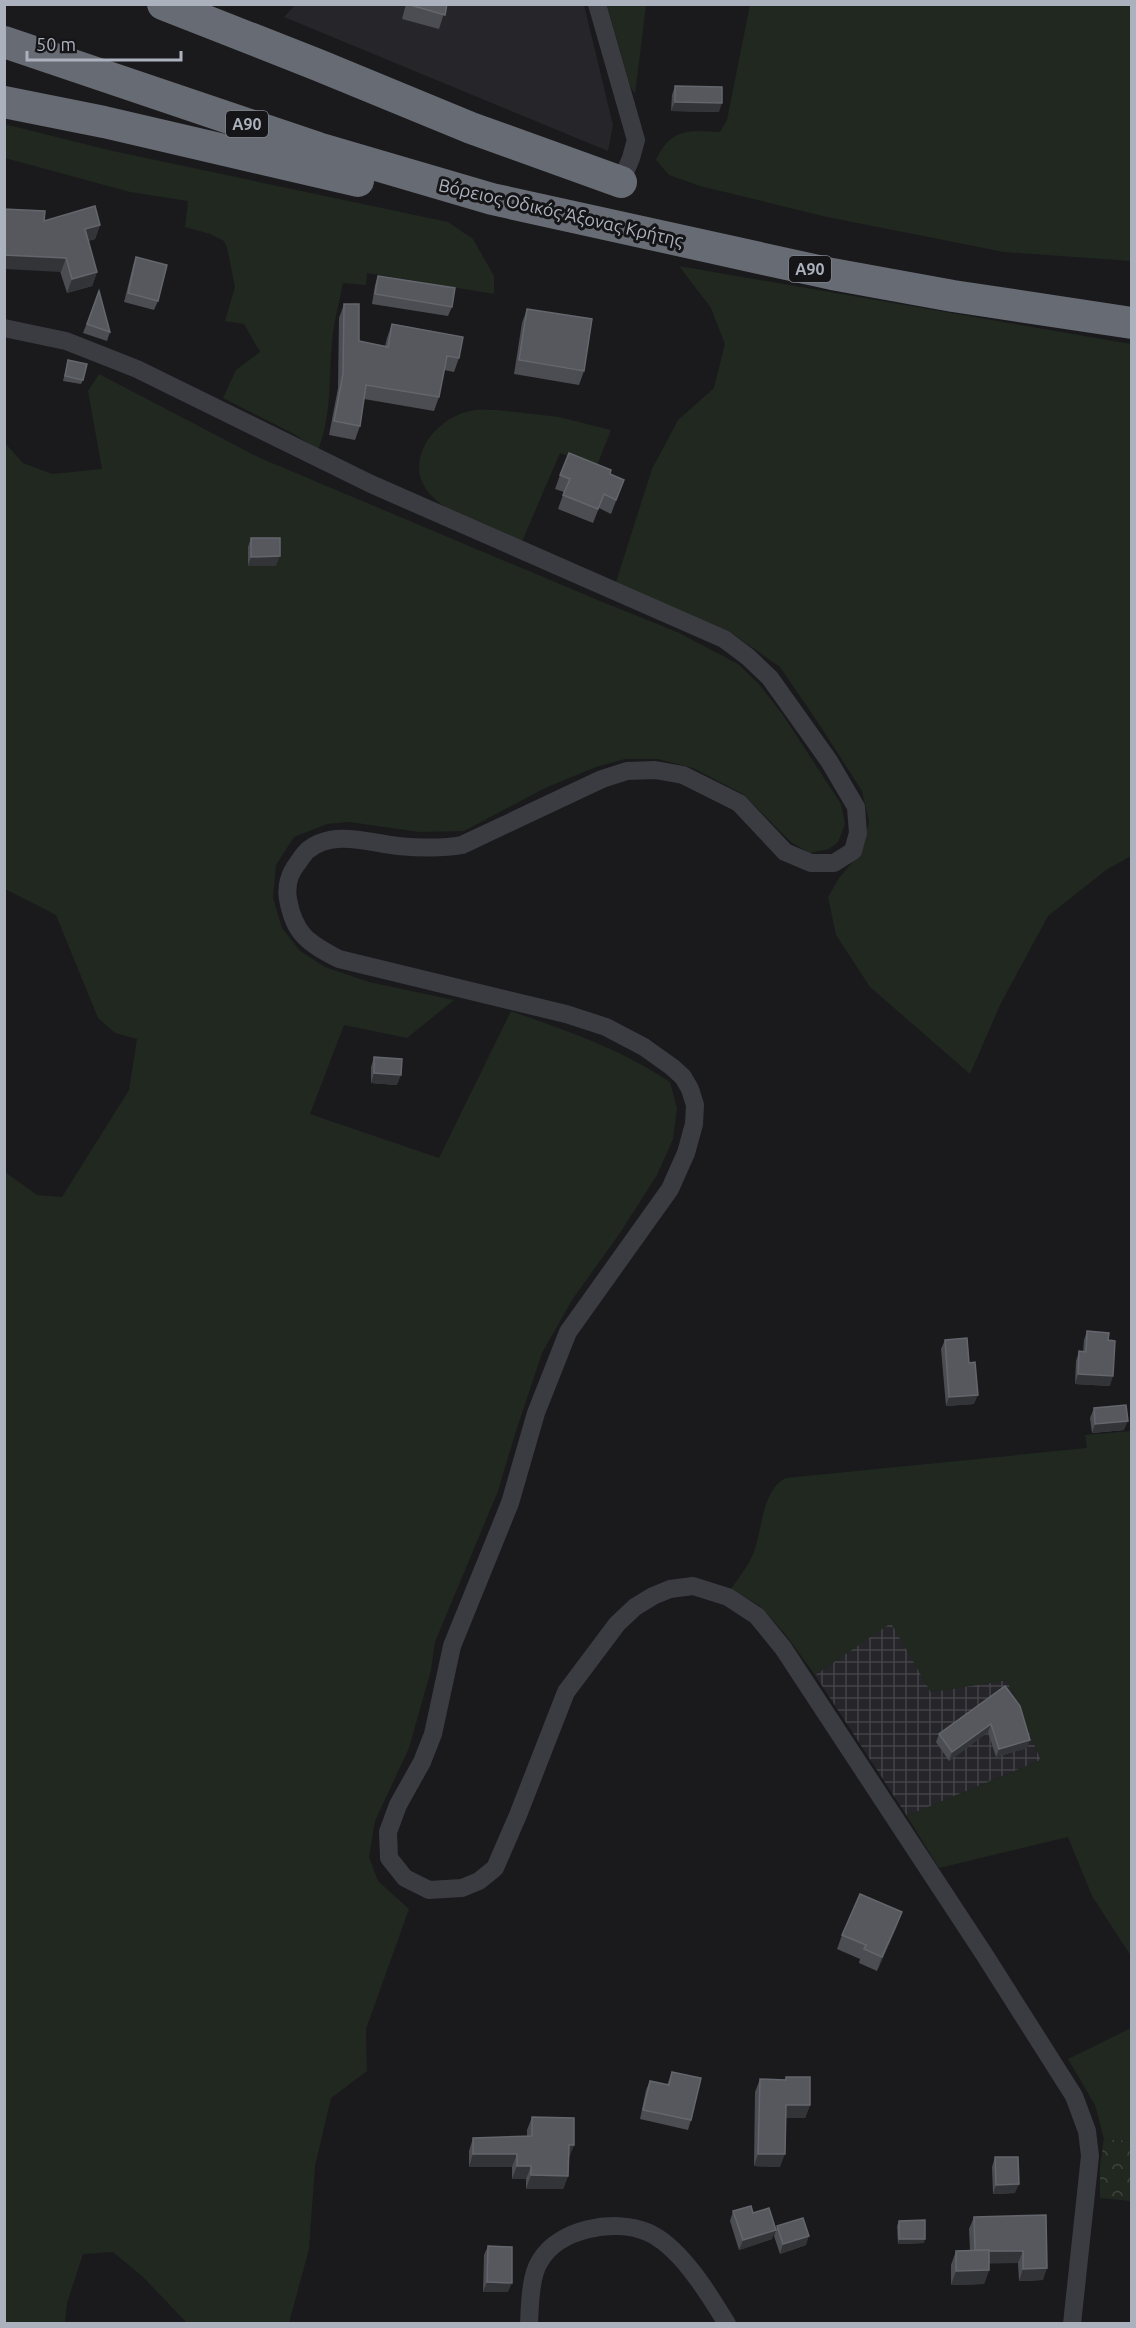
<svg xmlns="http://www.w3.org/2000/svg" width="1136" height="2328" font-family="Ubuntu,sans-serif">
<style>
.built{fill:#26262a}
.industrial{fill:url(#industrial-grid)}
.grass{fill:#202820}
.forest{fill:url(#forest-crowns)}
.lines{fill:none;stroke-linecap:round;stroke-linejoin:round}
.street{stroke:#3b3c42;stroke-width:18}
.highway{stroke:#676b73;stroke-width:32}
.wall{fill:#4b4d52}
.shaded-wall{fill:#333438}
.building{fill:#56585e;stroke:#63666c;stroke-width:1.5}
.labels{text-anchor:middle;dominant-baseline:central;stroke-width:6;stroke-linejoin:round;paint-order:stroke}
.shield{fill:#151518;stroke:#7f838c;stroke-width:1.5}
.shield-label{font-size:16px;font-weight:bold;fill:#acb2bd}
.street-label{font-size:18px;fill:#acb2bd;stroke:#151518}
</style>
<defs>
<pattern id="industrial-grid" width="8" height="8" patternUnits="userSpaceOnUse" patternTransform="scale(1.5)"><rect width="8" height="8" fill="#26262a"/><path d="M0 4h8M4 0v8" fill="none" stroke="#434347"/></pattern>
<pattern id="forest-crowns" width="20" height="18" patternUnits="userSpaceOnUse" patternTransform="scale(1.5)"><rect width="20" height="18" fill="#202820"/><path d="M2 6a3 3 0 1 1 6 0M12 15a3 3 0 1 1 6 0" fill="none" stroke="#3e453e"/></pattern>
</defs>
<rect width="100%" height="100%" fill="#1a1a1d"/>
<path class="built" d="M296,4L584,5L613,125L608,151L284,17Z"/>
<path class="industrial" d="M891,1622L931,1692L1007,1680L1041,1760L907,1816L815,1675Z"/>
<g class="grass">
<path d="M607,5H646L635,94L630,86Z"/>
<path d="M750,5H1131V261L1004,252L827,217L700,186L669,175L656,160C672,127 688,131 720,132L727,120Z"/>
<path d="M4,124L113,151L448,222L473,239L494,276V294L367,273L366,285L343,283C340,299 335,317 333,334C328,373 333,413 318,450L294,434L223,398L236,370L260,352L244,324L225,321L235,287L227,247L224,241L210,234L185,227L188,201L130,192L5,158Z"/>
<path d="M679,266L1131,344V856L1106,870L1048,916L1001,1003L970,1074L870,987L836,935L828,897L839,878L862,851L869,822L862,791L817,721L780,667L734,635L615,585L652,469L678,420L714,388L725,344L711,308Z"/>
<path d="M99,374L260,458L600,601L677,632L738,664L759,684L783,715L841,804L845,824L838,842L829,849L809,853L791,842L743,794L693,768L658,759H625L596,767L545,788L464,831L420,832L349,822L327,824L294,837L276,865L273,898L282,928L300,951L325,967L369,982L454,1000L407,1038L344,1025L310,1114L439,1158L511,1011C567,1031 621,1049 670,1082L677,1108L673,1139L657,1175L620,1233L572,1300L542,1353L515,1434L498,1491L435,1642L431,1670L409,1748L375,1821L369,1857L378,1881L409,1909L366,2029L367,2071L331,2098L315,2166L309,2249L289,2323H187L143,2277L113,2252L83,2254L67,2303L65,2323H5V1172L37,1195L62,1197L129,1090L137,1039L115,1033L98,1018L56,915L5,889L4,442L23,463L52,474L102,469L88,391Z"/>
<path d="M497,410L559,417L611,430L596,468L560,453L520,546C495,533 446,514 429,493C402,461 435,418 470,411C478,409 489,410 497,410Z"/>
<path d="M1131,1431V1956L1092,1896L1068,1837L939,1868L907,1816L1041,1760L1007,1680L931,1692L891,1623L815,1675L785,1634L760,1606L731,1589C740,1576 750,1564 755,1549C762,1527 763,1489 786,1478L1087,1448L1085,1435Z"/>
<path d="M1131,2028V2141L1104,2139L1095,2105L1068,2059Z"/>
</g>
<path class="forest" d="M1104,2139L1131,2141V2201L1100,2198V2167Z"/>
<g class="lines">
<g class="street">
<path d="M597,4L636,140L631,158L621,182"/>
<path d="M4,328L66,341L137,369L371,484L724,639L748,657L770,678L829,761L856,807L858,833L853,851L834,863H811L785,852L739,803L683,775L655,770L627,771L602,779L462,845C441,849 420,848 398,846C370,843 333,829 308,850C304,853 300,860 297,864C289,874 286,887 288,899C294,934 308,943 339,959L566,1014L606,1027L644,1047L672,1067L683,1077L690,1089L695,1105L694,1124L686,1153L670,1189L568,1332L536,1413L510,1503L452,1646L433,1734L422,1762L398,1805L388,1832L389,1858L405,1878L429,1890L462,1888L479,1881L495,1868L518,1815L566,1692L617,1624L635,1607L653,1596L670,1589L693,1586L728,1597L757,1616L783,1648L984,1954L1074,2096L1087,2131L1090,2156L1072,2324"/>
<path d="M529,2324C530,2306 530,2276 540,2261C558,2229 614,2218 647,2232C679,2245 709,2294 727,2324"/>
</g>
<g class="highway">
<path d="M163,4L318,65L471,128L621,182"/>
<path d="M4,42L318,148L492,199L832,274L953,296L1132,323"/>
<path d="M4,102L104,122L358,181"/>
</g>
</g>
<g class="wall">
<path d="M406,4H447L439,29L402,19Z"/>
<path d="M675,86L719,112L671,111L672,95Z"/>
<path d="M44,221L100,225L95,239L88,241L97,272L92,286L67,293Z"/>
<path d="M136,257L158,301L154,310L124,302L133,266Z"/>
<path d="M378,276L452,307L448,316L372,304L375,285Z"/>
<path d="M99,291L110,332L107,341L83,333Z"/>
<path d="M344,304L359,341L385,346L387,338L392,324L459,358L454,372L444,370L439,397L434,411L364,399L360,426L355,440L329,435L338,388L339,318Z"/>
<path d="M527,309L584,371L579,385L514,374L522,323Z"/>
<path d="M68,360L83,380L81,384L63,381Z"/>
<path d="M610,474L624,480L611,514L599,508L593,523L558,509L564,492L555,489L560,475Z"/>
<path d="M251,538L276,566H248V547Z"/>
<path d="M374,1057L397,1085L371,1083V1067Z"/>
<path d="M1087,1331L1108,1340L1110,1386L1075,1384L1076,1361L1079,1351L1083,1352L1084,1340Z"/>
<path d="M945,1340L969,1363L974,1404L946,1406L941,1349Z"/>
<path d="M1094,1408L1124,1430L1092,1433L1090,1418Z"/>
<path d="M1005,1686L1027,1748L996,1757L988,1732L949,1761L936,1742L939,1734Z"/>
<path d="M902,1912L897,1926L877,1971L859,1963L860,1959L837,1949L842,1935Z"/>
<path d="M672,2072L691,2120L688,2130L640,2119L646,2090L650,2081L667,2085Z"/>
<path d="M786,2077L810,2105L805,2118H786L780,2167L754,2166L755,2092L760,2079L785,2080Z"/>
<path d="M532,2117L574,2145L568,2158V2176L563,2189H526V2179H512V2167H469V2151L473,2138L527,2136V2130Z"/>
<path d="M995,2157L1015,2193L993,2194L992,2167Z"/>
<path d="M733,2211L753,2213L772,2239L739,2250L730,2221Z"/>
<path d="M1046,2215L1043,2280L1019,2281L1018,2263H989V2270L984,2284L951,2285V2265L956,2251L970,2250L969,2229L974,2217Z"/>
<path d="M899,2221L924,2243L898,2244L897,2226Z"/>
<path d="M777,2226L806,2245L780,2254L774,2236Z"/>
<path d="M488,2246L508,2292H483L484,2255Z"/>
</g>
<g class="shaded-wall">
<path d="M675,102L722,103L719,112L671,111Z"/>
<path d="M100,225L95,239L80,243L85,229Z"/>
<path d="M4,255L66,258L61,272L4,269Z"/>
<path d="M97,272L92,286L67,293L72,279Z"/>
<path d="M280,556L276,566H248L251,557Z"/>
<path d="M374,1073L401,1075L397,1085L371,1083Z"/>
<path d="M1078,1374L1113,1376L1110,1386L1075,1384Z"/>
<path d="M978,1395L974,1404L946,1406L949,1397Z"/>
<path d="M1128,1421L1124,1430L1092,1433L1095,1424Z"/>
<path d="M991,1724L988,1732L949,1761L952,1752Z"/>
<path d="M1030,1740L1027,1748L996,1757L999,1749Z"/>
<path d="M902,1912L897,1926L877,1971L882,1957Z"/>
<path d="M786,2105H810L805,2118H781Z"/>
<path d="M569,2145H574L569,2158H564Z"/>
<path d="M473,2154H517L512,2167H469Z"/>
<path d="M758,2154H785L780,2167L754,2166Z"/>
<path d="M517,2166H531L526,2179H512Z"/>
<path d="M531,2175L568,2176L563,2189H526Z"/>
<path d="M1019,2184L1015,2193L993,2194L996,2185Z"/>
<path d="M776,2230L772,2239L739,2250L743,2240Z"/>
<path d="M809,2236L806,2245L780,2254L783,2244Z"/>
<path d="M899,2239H925L924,2243L898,2244Z"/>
<path d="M1023,2251L1018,2263L970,2264L975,2252Z"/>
<path d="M1047,2268L1043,2280L1019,2281L1023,2269Z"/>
<path d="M989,2270L984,2284L951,2285L956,2271Z"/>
<path d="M487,2282L512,2283L508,2292H483Z"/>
</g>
<g class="building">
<path d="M407,4H447L445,15Z"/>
<path d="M675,86L722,87V103L675,102Z"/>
<path d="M95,206L100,225L85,229L97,272L72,279L66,258L4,255V209L45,211L44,221Z"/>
<path d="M136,257L167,265L158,301L128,293Z"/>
<path d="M378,276L455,288L452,307L375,294Z"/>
<path d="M99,291L110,332L87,324Z"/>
<path d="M344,304H359V341L388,347L392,324L463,337L459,358L447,356L439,397L366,385L360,426L334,421L343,374Z"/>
<path d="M527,309L592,319L584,371L519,360Z"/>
<path d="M68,360L87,364L83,380L65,376Z"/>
<path d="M569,453L611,470L610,474L624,480L616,500L604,494L598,509L563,495L570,479L560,475Z"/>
<path d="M251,538H280V556L251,557Z"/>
<path d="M374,1057L402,1059L401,1075L374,1073Z"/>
<path d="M1087,1331L1109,1333L1108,1340L1115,1341L1113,1376L1078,1374L1079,1351L1086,1352Z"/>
<path d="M967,1338L969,1363L975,1362L978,1395L949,1397L945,1340Z"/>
<path d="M1126,1405L1128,1421L1095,1424L1094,1408Z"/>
<path d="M1005,1686L1020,1706L1030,1740L999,1749L991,1724L952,1752L939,1734Z"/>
<path d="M860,1894L902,1912L882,1957L864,1949L866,1945L842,1935Z"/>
<path d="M672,2072L701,2078L691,2120L643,2110L650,2081L669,2085Z"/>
<path d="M786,2077H810V2105H786L785,2154H758L760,2079L786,2080Z"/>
<path d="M532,2117L574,2118V2145H569L568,2176L531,2175V2166H517V2154H473V2138L532,2136Z"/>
<path d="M995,2157H1018L1019,2184L996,2185Z"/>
<path d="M751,2206L753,2213L769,2208L776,2230L743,2240L733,2211Z"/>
<path d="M1046,2215L1047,2268L1023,2269V2251H989V2250H975L974,2217Z"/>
<path d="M803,2218L809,2236L783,2244L777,2226Z"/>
<path d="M925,2220V2239H899V2221Z"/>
<path d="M488,2246L512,2247V2283L487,2282Z"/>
<path d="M989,2250V2270L956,2271V2251Z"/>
</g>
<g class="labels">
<g class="shield">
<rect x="226" y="111" width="42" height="26" rx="4.5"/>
<rect x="789" y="256" width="42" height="26" rx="4.5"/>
</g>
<g class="shield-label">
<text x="247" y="124">Α90</text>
<text x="810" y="269">Α90</text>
</g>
<g class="street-label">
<text transform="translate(561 212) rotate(13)">Βόρειος Οδικός Άξονας Κρήτης</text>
</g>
</g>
<rect width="1136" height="2328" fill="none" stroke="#acb2bd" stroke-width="12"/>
<path d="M27 51v9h154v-9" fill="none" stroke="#acb2bd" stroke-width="3"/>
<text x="36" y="51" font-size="18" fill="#acb2bd" stroke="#151518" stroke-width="4.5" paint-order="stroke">50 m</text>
</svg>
